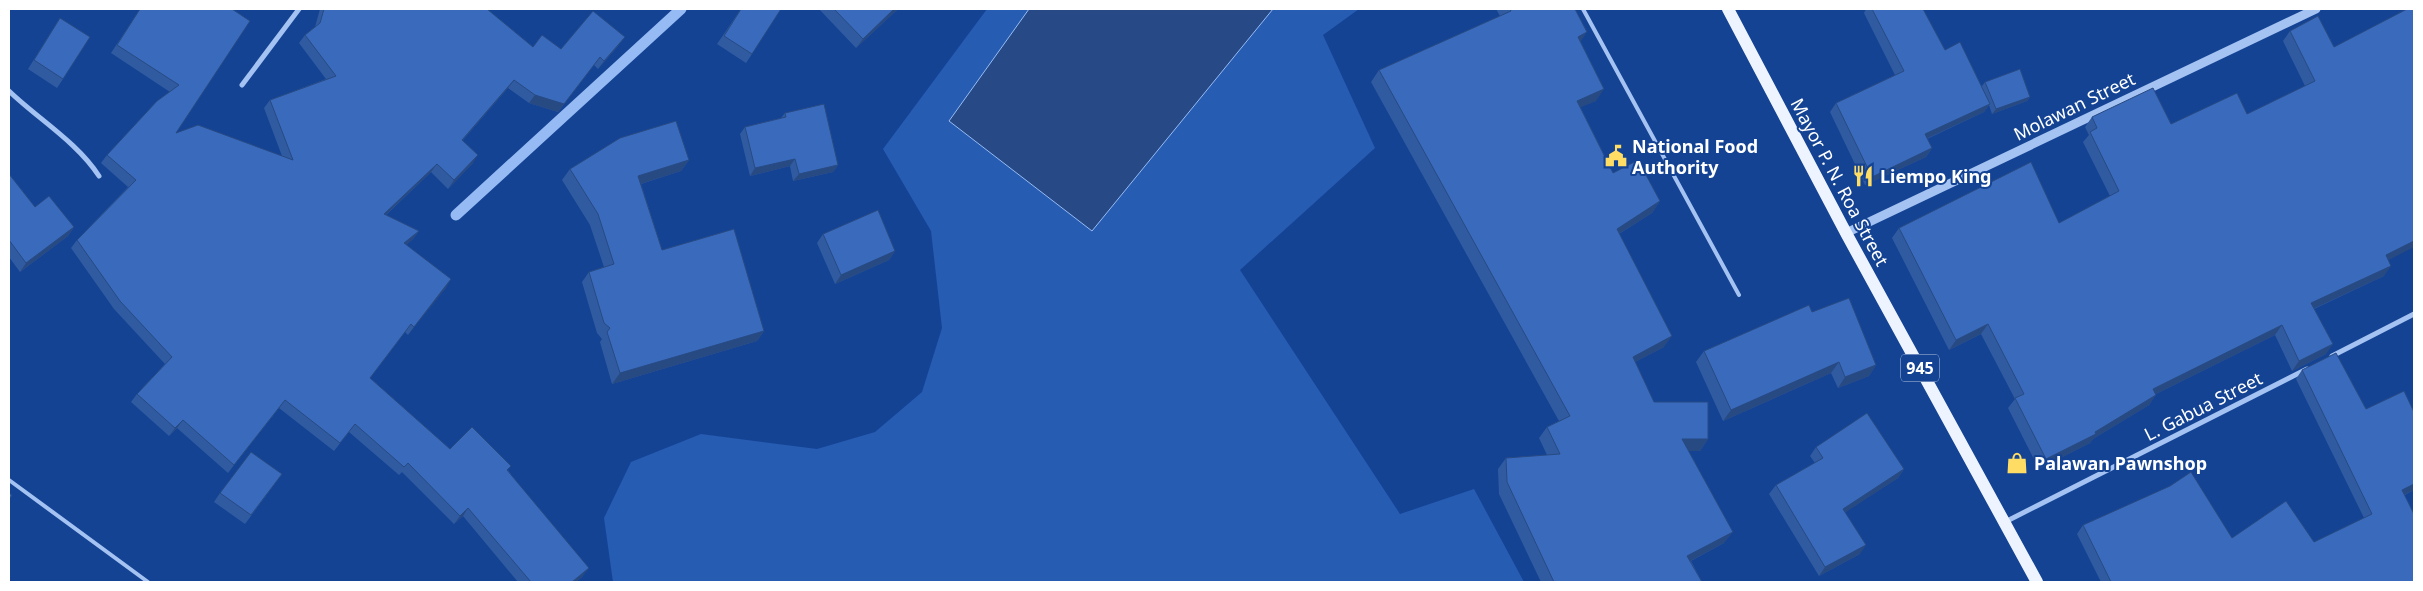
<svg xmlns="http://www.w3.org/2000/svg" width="2423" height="591" font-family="'Noto Sans',sans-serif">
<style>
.green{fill:#275cb3}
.water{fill:#274a86;stroke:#96bbf4}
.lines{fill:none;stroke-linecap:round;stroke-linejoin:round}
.stream{stroke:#96bbf4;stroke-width:11}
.service{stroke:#a4c2f2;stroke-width:4}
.minor{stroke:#a4c2f2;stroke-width:5}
.tertiary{stroke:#a4c2f2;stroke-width:9}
.primary{stroke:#eef4ff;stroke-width:12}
.wall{fill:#315ba1}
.shaded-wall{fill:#284a83}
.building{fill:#396abb;stroke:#284a83}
.labels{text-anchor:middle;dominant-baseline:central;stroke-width:4;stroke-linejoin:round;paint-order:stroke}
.shield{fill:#144394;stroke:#b8c7df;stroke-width:1}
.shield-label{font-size:16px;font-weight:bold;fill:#fff}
.street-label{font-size:18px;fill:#fff;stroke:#144394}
.poi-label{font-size:18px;font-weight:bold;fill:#fff;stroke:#144394;text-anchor:start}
</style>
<rect width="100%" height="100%" fill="#144394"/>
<path class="green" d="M987,9H1359L1323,35L1375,148L1240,270L1400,514L1474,489L1524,582H613L604,518L631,462L701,434L817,449L875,432L922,392L942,328L931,231L883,149Z"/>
<path class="water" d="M1029,9H1273L1092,231L949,121Z"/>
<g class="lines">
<path class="stream" d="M456,215L681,9"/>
<g class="service">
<path d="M1583,9L1739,295"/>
<path d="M9,480L148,582"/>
</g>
<g class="minor">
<path d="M242,85L299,9"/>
<path d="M9,91C38,119 77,142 99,176"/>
<path d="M2332,356L2414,314"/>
<path d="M2005,522L2307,369"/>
</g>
<path class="tertiary" d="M1846,233L2316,9"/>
<path class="primary" d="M1728,9L1846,233L2037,582"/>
</g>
<g class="wall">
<path d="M140,9H232L176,133L282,156L264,108L270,100L326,79L299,43L305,35L315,27L320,9H487L533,47L561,49L619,45L598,69L594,65L558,112L529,103L508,88L463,140L473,163L448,189L431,172L386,215L419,231L413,239L406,245L451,279L408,335L405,332L370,378L450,449L508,470L583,576L576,582H518L463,516L454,524L402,472L399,475L349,432L334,451L279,408L228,473L177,428L169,436L131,402L137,394L165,364L114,309L71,248L77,240L128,187L101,163L107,155L170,92L111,53Z"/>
<path d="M741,9L752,54L746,63L717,44Z"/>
<path d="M819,9H898L856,48Z"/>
<path d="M1496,9H1575L1580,42L1596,101L1580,107L1613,173L1660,201L1652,213L1619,234L1664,347L1635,362L1654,402L1708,439L1700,451H1688L1724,543L1691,561L1702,582H1541L1499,494L1498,469L1506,458L1547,455L1539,438L1547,427L1559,421L1371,82L1379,70L1500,16Z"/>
<path d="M1866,9H1923L1945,50L1982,86L1985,82L2030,97L2027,101L1992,114L1989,105L1984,112L1927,139L1932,148L1926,157L1865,185L1830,112L1836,103L1895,75L1864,13Z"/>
<path d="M2318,16L2388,261L2384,276L2314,309L2326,354L2292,371L2275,335L2156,394L2149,405L2093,439L2090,443L2039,469L2008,408L2015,399L1981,334L1949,350L1892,238L1899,228L2059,223L2110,196L2083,142L2089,135L2085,127L2092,117L2171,124L2247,114L2305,86L2283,41L2290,31Z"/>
<path d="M60,18L63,79L57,88L28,69Z"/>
<path d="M785,113L838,165L833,172L793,181L790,166L750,176L740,134L745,127L781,118Z"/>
<path d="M689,160L681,171L641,184L662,250L764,331L757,341L612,384L600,342L602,339L597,333L582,282L589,272L604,267L590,225L562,180L570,169Z"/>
<path d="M9,174L35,207L74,227L68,236L20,272L9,257Z"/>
<path d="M823,234L895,251L889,260L835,284L817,243Z"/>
<path d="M1812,312L1876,365L1869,376L1838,388L1831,373L1723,421L1696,362L1704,351Z"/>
<path d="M2302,370L2366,409L2414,412V490L2405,495L2414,582H2101L2077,534L2083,525L2232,538L2314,542L2364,518L2296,379Z"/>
<path d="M1816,447L1904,469L1898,478L1845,512L1860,554L1819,576L1769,494L1776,485L1815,463L1810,456Z"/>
<path d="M282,474L245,524L214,502L220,493Z"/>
</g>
<g class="shaded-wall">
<path d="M894,9H898L856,48L863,39Z"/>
<path d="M1587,32L1579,44L1578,37Z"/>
<path d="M625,37L619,45L598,69L604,61Z"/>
<path d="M594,65L558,112L529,103L535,95Z"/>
<path d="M514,80L508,88L456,148L462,140Z"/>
<path d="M1604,89L1596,101L1569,112L1577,101Z"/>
<path d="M2030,97L2027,101L1992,114L1996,109Z"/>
<path d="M1990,104L1984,112L1919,142L1925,134Z"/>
<path d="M1932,148L1926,157L1865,185L1872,177Z"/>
<path d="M478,155L473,163L448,189L454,180Z"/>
<path d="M795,159L790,166L750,176L755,168Z"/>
<path d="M689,160L681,171L631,187L638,176Z"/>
<path d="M437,164L431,172L378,222L384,214Z"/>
<path d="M838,165L833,172L793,181L799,174Z"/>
<path d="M1660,201L1652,213L1609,240L1617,229Z"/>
<path d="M74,227L68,236L20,272L26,263Z"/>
<path d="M419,231L413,239L398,252L404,243Z"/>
<path d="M2414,241V247L2379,265L2386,255Z"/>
<path d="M895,251L889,260L835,284L841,275Z"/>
<path d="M2391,266L2384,276L2304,313L2311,303Z"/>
<path d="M451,279L446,288L408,335L414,327Z"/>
<path d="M1988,324L1981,334L1949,350L1956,340Z"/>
<path d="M2282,325L2275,335L2146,399L2153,389Z"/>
<path d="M764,331L757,341L612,384L620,373Z"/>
<path d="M1672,336L1664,347L1624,368L1633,357Z"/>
<path d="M2333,344L2326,354L2292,371L2299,361Z"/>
<path d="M1839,362L1831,373L1723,421L1731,410Z"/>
<path d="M1876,365L1869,376L1838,388L1845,377Z"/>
<path d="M2156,395L2149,405L2093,439L2090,443L2039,469L2046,459L2095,432Z"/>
<path d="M285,400L279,408L228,473L234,465Z"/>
<path d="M183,420L177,428L169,436L175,428Z"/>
<path d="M1682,439H1708L1700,451H1674Z"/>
<path d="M1904,469L1898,478L1837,518L1843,509Z"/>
<path d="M2414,484V490L2396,499L2402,490Z"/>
<path d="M468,508L463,516L454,524L460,516Z"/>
<path d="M1733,532L1724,543L1679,567L1687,556Z"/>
<path d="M1866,545L1860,554L1819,576L1825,567Z"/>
<path d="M589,568L583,576L576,582H572Z"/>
</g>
<g class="building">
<path d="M140,9H232L250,21L176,133L198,125L293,160L270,100L336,76L305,35L320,23L324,9H487L533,47L542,35L561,49L593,11L625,37L604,61L600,57L564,104L535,95L514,80L462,140L478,155L454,180L437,164L384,214L419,231L404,243L451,279L414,327L411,324L370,378L450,449L472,427L511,466L507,470L589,568L572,582H531L468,508L460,516L408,463L404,467L355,424L340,443L285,400L234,465L183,420L175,428L137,394L172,357L120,301L77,240L136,180L107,155L157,101L179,85L117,45Z"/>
<path d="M741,9H781L752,54L724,36Z"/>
<path d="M834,9H894L863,39Z"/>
<path d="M1510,9H1575L1587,32L1578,37L1604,89L1577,101L1613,173L1638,160L1660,201L1617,229L1672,336L1633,357L1654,402H1708V439H1682L1733,532L1687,556L1702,582H1554L1507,482L1506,458L1560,454L1547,427L1570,416L1379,70L1511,11Z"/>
<path d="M1872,9H1923L1945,50L1960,42L1990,104L1925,134L1932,148L1872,177L1836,103L1904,71Z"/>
<path d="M2407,9H2414V241L2386,255L2391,266L2311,303L2333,344L2299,361L2282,325L2153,389L2156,395L2095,432L2096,434L2046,459L2015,398L2024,394L1988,324L1956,340L1899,228L2031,162L2059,223L2119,191L2090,132L2097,128L2092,117L2153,88L2171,124L2237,93L2247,114L2315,81L2290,31L2318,16L2334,47Z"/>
<path d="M60,18L90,37L63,79L34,60Z"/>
<path d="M2020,69L2030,97L1996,109L1985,82Z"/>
<path d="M824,104L838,165L799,174L795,159L755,168L745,127L786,117L785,113Z"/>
<path d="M676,121L689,160L638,176L662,250L734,229L764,331L620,373L607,332L610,328L604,323L589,272L614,264L598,214L570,169L620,138Z"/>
<path d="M9,174L35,207L49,196L74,227L26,263L9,240Z"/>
<path d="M878,210L895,251L841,275L823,234Z"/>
<path d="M1849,298L1876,365L1845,377L1839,362L1731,410L1704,351L1809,305L1812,312Z"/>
<path d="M2336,353L2366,409L2404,391L2414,412V484L2402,490L2414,514V582H2111L2083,525L2170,486L2191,472L2232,538L2286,501L2314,542L2372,514L2302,370Z"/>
<path d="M1867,413L1904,469L1843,509L1866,545L1825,567L1776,485L1823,458L1816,447Z"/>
<path d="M251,452L282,474L251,515L220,493Z"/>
<path d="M9,493L12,495L9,500Z"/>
</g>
<defs>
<g id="civic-bare" transform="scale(1.725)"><path d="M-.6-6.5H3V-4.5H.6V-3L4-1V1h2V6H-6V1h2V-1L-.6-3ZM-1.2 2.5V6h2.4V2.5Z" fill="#ffdd64" stroke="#144394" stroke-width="2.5" paint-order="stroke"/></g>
<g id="restaurant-bare" transform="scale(1.725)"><path d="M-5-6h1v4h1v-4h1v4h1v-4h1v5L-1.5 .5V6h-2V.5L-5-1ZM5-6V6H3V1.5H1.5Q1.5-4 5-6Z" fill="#ffdd64" stroke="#144394" stroke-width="2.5" paint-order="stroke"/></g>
<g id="shop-bare" transform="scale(1.725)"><path d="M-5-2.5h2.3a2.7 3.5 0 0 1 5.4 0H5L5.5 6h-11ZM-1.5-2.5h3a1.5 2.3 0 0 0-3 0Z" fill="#ffdd64" stroke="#144394" stroke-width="2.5" paint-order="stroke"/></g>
</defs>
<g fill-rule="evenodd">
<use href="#civic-bare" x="1616" y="156"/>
<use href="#restaurant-bare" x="1863" y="176"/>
<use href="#shop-bare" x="2017" y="463"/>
</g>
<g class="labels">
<rect class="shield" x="1901" y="354.5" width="38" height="27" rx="4"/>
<g class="shield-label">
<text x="1920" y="368">945</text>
</g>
<g class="street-label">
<text transform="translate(2074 106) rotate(-26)">Molawan Street</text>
<text transform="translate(1840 182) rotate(62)">Mayor P. N. Roa Street</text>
<text transform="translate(2203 406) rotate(-27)">L. Gabua Street</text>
</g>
<g class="poi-label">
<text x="1632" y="146">National Food<tspan x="1632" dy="21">Authority</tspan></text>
<text x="1880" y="176">Liempo King</text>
<text x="2034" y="463">Palawan Pawnshop</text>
</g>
</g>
<rect width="2423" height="591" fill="none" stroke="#ffffff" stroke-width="20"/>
</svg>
